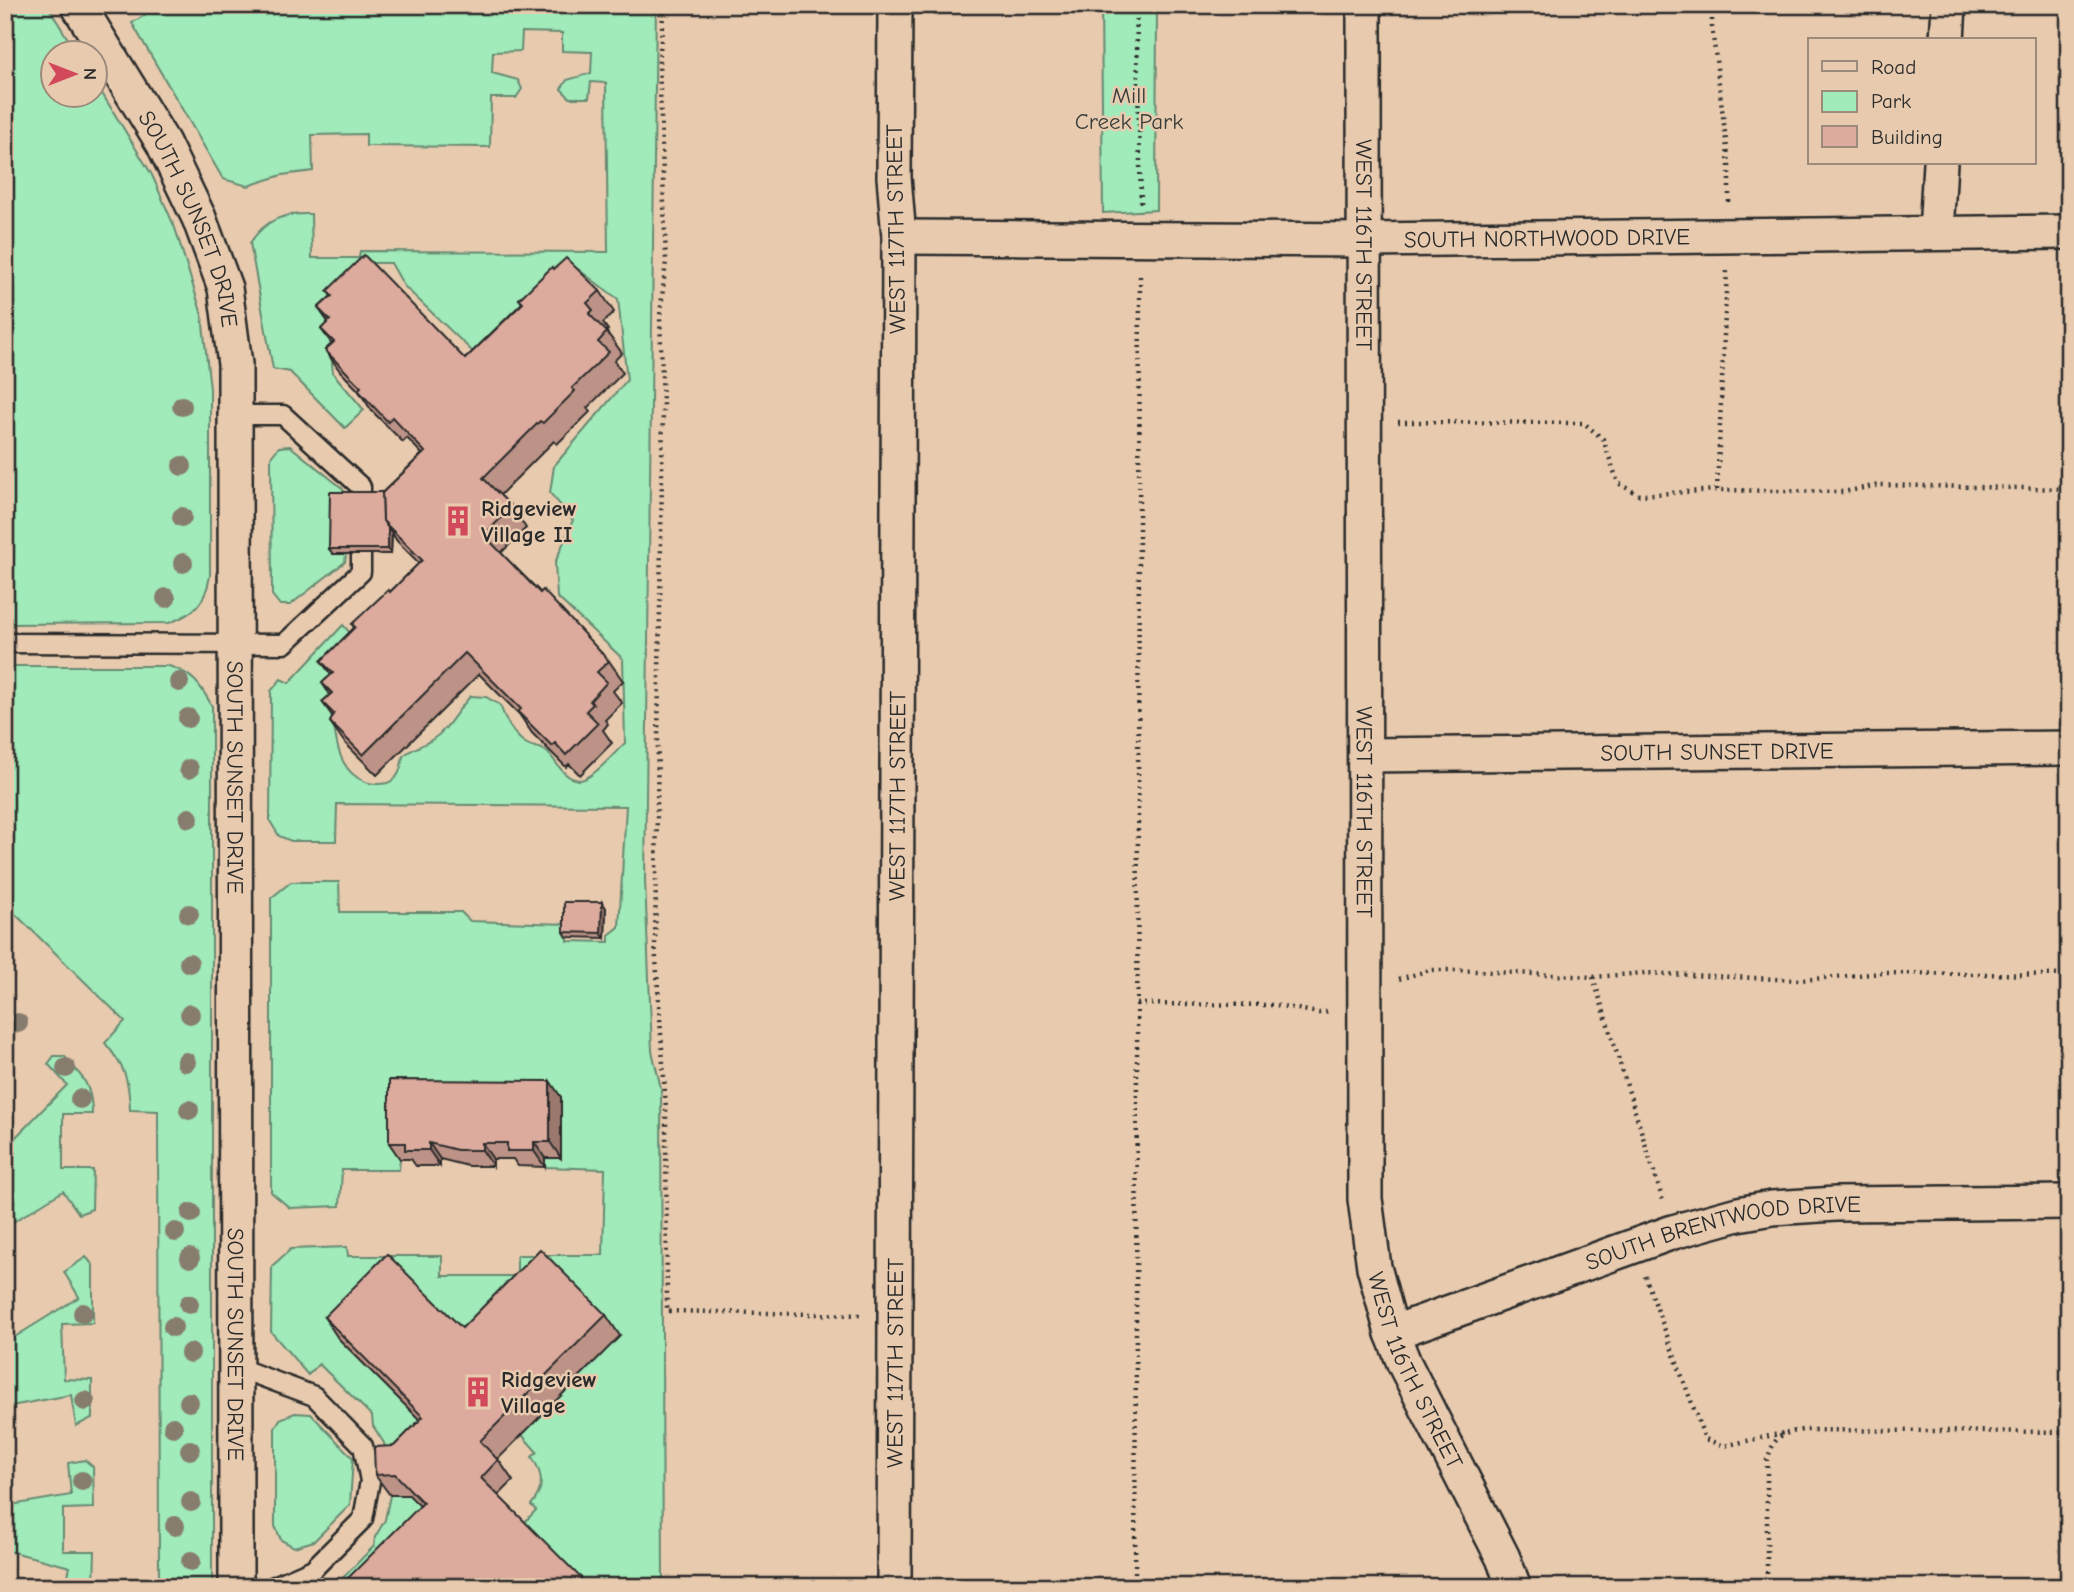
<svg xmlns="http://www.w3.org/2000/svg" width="2074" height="1592" font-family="'Comic Neue',sans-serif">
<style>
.green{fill:#a1eab9;stroke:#668a72;stroke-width:2}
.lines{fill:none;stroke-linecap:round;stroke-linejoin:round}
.lane-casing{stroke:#2b2b2b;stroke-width:23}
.street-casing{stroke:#2b2b2b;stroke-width:38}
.path{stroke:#2b2b2b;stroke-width:4.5;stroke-dasharray:2 5;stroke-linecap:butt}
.lane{stroke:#e8cbaf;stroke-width:18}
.street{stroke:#e8cbaf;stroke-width:33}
.tree{fill:#877d6e}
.wall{fill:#bd9387;stroke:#2b2b2b;stroke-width:2}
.shaded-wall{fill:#9a786e;stroke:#2b2b2b;stroke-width:2}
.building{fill:#dcab9d;stroke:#2b2b2b;stroke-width:2}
.labels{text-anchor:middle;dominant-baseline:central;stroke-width:5;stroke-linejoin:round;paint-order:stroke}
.park-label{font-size:23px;fill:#373e39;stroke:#e8cbaf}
.street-label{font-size:23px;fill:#2b2b2b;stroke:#e8cbaf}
.poi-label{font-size:23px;font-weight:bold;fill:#2b2b2b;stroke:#e8cbaf;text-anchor:start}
</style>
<rect width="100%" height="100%" fill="#e8cbaf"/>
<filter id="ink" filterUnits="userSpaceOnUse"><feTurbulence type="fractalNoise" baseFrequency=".0143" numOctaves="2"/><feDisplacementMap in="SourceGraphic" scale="14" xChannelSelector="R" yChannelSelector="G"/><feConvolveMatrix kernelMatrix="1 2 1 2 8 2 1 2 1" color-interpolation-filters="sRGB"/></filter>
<g filter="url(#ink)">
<g class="green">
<path d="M5,5H47L76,52H52V94H94L95,82L152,175L175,228L202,315L210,389V576C205,604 195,613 169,623L5,624Z"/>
<path d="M196,5H656L645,880L652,1051L661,1088L663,1587H584L522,1525L536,1510L531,1505C545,1489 543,1474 532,1457L537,1452L522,1435L620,1336L476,1349L338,1338L438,1438L388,1468L384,1443L373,1426L372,1416L319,1364L308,1375L271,1332L272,1266L291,1249L347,1247L348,1256H442V1276H517V1255H603L605,1169L545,1167V1158H561L400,1159L399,1170H342L340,1206L290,1208L271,1192V898L291,882H339L340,912H461L470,921L568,924V941L609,942V935L619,927L626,806L337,804L336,841H291L279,836L270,821L271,691L281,679L289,683L343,625L359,643L330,711C335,725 335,741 340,754C347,775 366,788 387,783C400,779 401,767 403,756C412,748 423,746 433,739C449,729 457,709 471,696L486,697L500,705C505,719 513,736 527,744C534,748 541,747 547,752C557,761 563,779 579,780C592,780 615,752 625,743L623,659L557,597L555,563L573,520L550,493L554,466L627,380L618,299L575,267L474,353L404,286L391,263H369L335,315L330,344L333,373L364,410L345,428L290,372L273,369L250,243C266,219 283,213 311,214L312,258H359L360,251L608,252L606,83L591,82L589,98H570L561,89L567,80L591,73L592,52L562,51V33L522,32L521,51L493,52L492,73L518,80L522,89L516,98H491L490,147L366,146V134L312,135L313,171L282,175L248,186L223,179L132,23L153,10Z"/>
<path d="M1101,5H1157L1156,210L1103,213Z"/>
<path d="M290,446L342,488L347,497L333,554H346L345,562L290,605H280L272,595L271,457L279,447Z"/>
<path d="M5,666H169C193,674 200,684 212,706V1587H159L158,1111L130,1110C129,1079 125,1067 105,1043L125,1021L5,904Z"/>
<path d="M54,1056H64C83,1077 92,1085 92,1114H63V1170H93L92,1209L79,1214L63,1191L5,1227V1148L67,1085L48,1064Z"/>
<path d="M86,1257L93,1265V1323L62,1324L64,1379L92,1380V1418L76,1426L71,1395L5,1407V1343L79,1297L64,1272Z"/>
<path d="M295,1413L311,1414L353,1458L350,1505L314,1541L294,1547L281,1540L275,1526V1428L280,1419Z"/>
<path d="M85,1460L93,1467L94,1508L63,1509V1551H95L94,1587H65L70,1567L5,1550V1506L71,1495L68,1463Z"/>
<path d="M390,1495H409L438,1523L374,1587H334L374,1546L375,1537L385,1520Z"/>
</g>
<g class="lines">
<g class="lane-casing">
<g id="lane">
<path d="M5,643L284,644L361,572V487L283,415H235"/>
<path d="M236,1367L314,1396L363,1446L370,1481L363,1519L313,1569L272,1587"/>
</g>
</g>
<g class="street-casing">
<g id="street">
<path id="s1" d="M78,5L163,143L199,218L225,288L235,364L236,1587"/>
<path id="s2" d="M1364,5L1365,1199L1374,1267L1392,1333L1404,1363L1503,1558L1514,1587"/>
<path d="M1947,40L1949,5"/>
<path d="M1936,233L1940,163"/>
<path id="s3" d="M899,237L1365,240L2069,232"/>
<path id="s4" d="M1365,755L2069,748"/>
<path id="s5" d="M1392,1333L1673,1232L1738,1214L1772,1208L1836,1204L2069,1202"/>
<path id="s6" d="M894,1587L899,237L894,177L895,5"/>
</g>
</g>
<g class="path">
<path d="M664,5L659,62L666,261L660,316L663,405L655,944L666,1108L667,1311L861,1315"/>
<path d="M1136,5L1141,203"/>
<path d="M1712,5V27L1729,165V202"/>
<path d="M1398,422L1584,423L1603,439L1618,483L1639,495L1717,490L1843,492L1879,485L2069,489"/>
<path d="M1717,490L1727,270"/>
<path d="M1593,977L1663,1201"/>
<path d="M1399,979L1430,970H1456L1593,977L1645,973L1800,980L1883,973L2069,975"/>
<path d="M1137,1004L1276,1005L1319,1013L1331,1011"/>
<path d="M1645,1276L1705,1439L1724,1446L1783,1433"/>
<path d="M1135,1587L1140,272"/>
<path d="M1767,1587V1460C1775,1437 1778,1434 1802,1430L2069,1432"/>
</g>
<use href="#lane" class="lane"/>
<use href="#street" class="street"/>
</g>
<g class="tree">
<circle cx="182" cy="406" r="10"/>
<circle cx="182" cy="466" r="10"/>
<circle cx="182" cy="517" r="10"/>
<circle cx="183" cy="563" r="10"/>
<circle cx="166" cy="598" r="10"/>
<circle cx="179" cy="682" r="10"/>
<circle cx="188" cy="718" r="10"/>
<circle cx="189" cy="769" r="10"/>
<circle cx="189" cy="818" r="10"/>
<circle cx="189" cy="914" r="10"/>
<circle cx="189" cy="963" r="10"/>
<circle cx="190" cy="1014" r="10"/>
<circle cx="18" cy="1023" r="10"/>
<circle cx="186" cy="1062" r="10"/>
<circle cx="66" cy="1068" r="10"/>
<circle cx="80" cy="1099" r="10"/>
<circle cx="189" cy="1110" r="10"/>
<circle cx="191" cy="1213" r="10"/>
<circle cx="175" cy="1232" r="10"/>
<circle cx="190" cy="1258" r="10"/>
<circle cx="189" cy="1304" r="10"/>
<circle cx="83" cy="1313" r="10"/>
<circle cx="173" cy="1327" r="10"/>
<circle cx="190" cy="1353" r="10"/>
<circle cx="85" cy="1401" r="10"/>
<circle cx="189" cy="1402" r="10"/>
<circle cx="173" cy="1427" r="10"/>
<circle cx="190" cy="1450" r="10"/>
<circle cx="82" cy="1481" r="10"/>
<circle cx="191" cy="1502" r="10"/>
<circle cx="175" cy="1526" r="10"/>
<circle cx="191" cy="1561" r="10"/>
</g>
<g class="wall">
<path d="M554,269L600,291L614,312L603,323L608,330L606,331L622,353L614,361L623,373L587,408L590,412L557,444L554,441L500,495L512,507L526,528L501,553L609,661L623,681L613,691L622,703L605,720L608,724L603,730L612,743L580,775L569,764L566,767L532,733L519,714L479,674L377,775L345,743L330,722L333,717L322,702L330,695L322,683L331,675L321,661L354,628L352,624L390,592L419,563L397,541L392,533L391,554H333L329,549L383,492L422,454L407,438L403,442L372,411L358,390L340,371L325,350L332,344L321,329L328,322L318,308L331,296L327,291L465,359L522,303L519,299Z"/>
<path d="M602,902L606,908L605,938L567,937L564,932Z"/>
<path d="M561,1097V1158H545V1167L518,1166L513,1159H493V1166H468L440,1159V1166H416L411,1159H400L389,1143Z"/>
<path d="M606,1315L620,1336L498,1459L513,1481L499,1495L420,1506L409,1495H390L375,1475L394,1446L420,1420L338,1338L324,1317L462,1328Z"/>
</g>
<g class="shaded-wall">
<path d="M388,528L392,533L391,554L388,549Z"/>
<path d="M602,902L606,908L605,938L601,933Z"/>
<path d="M550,1081L561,1097V1158L550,1142Z"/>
<path d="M534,1142L545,1158V1167L534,1151Z"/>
<path d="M429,1143L440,1159V1166L429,1150Z"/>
<path d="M482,1143L493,1159V1166L482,1150Z"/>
</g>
<g class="building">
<path d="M364,255L465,359L523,303L519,299L552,267L554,269L566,258L600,291L587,303L593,310L589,314L607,332L598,342L609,352L572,388L575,391L543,423L540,421L483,478L512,507L484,535L540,593L543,590L609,661L597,672L607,682L590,701L593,704L586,711L598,723L566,755L555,743L552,746L518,712L521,709L465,653L363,755L330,722L334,714L322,702L332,693L322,683L333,673L321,661L355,627L352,624L388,590L390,592L422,560L383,521L382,493L425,452L392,417L388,422L358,390L361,387L325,350L334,342L321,329L330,320L318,308L332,296L327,291Z"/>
<path d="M330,492H383L382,493L383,521L388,528V549H329Z"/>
<path d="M564,902H602L601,933L564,932Z"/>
<path d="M389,1080L550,1081V1142H534V1151H507V1143H482V1150H457L429,1143V1150H405V1143H389Z"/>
<path d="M540,1249L606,1315L480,1441L498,1460L481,1478L590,1587H339L423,1503L395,1474L375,1475L374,1447L394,1446L423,1417L324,1317L387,1254L462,1328Z"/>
</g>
</g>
<defs>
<g id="building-bare" transform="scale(2.415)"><path d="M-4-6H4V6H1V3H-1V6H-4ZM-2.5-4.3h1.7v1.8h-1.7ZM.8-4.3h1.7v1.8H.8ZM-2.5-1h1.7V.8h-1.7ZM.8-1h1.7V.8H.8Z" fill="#d1495b" stroke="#e8cbaf" stroke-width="2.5" paint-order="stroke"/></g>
</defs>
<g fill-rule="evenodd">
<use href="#building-bare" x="458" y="521"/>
<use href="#building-bare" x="478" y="1392"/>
</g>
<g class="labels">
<g class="park-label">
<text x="1129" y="95">Mill<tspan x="1129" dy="26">Creek Park</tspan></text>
</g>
<g class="street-label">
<text stroke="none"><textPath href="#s1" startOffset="243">SOUTH SUNSET DRIVE</textPath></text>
<text transform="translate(896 229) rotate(-91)">WEST 117TH STREET</text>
<text stroke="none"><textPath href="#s3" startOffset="648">SOUTH NORTHWOOD DRIVE</textPath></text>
<text stroke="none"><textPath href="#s2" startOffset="240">WEST 116TH STREET</textPath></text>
<text stroke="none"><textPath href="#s4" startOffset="352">SOUTH SUNSET DRIVE</textPath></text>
<text stroke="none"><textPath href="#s1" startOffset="810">SOUTH SUNSET DRIVE</textPath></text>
<text stroke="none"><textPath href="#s6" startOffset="791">WEST 117TH STREET</textPath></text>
<text stroke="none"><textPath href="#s2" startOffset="807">WEST 116TH STREET</textPath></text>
<text stroke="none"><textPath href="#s5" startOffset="348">SOUTH BRENTWOOD DRIVE</textPath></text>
<text stroke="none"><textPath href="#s1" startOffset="1377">SOUTH SUNSET DRIVE</textPath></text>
<text stroke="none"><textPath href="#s6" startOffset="224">WEST 117TH STREET</textPath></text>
<text stroke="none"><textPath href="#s2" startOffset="1374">WEST 116TH STREET</textPath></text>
</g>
<g class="poi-label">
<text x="481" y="508">Ridgeview<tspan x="481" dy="26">Village II</tspan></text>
<text x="501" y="1379">Ridgeview<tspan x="501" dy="26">Village</tspan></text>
</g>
</g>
<rect width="2074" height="1592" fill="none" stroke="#e8cbaf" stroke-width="28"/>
<rect x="14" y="14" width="2046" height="1564" fill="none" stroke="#2b2b2b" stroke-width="2.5" filter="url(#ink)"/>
<rect x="1808" y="38" width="228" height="126" fill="#e8cbaf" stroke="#9c8b7a" stroke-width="2"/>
<rect x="1822" y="61" width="35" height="10" fill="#e8cbaf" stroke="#9c8b7a" stroke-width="2"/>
<text x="1871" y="74" font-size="21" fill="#2b2b2b">Road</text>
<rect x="1822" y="91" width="35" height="21" fill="#a1eab9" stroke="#9c8b7a" stroke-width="2"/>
<text x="1871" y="108" font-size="21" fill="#2b2b2b">Park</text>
<rect x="1822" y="126" width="35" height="21" fill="#dcab9d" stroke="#9c8b7a" stroke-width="2"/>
<text x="1871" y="144" font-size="21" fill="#2b2b2b">Building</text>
<g transform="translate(74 74) rotate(90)"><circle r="33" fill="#e8cbaf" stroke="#9c8b7a" stroke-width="2"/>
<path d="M0-5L12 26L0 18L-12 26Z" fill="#d1495b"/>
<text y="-10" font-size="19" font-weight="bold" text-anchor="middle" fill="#2b2b2b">N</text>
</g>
</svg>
